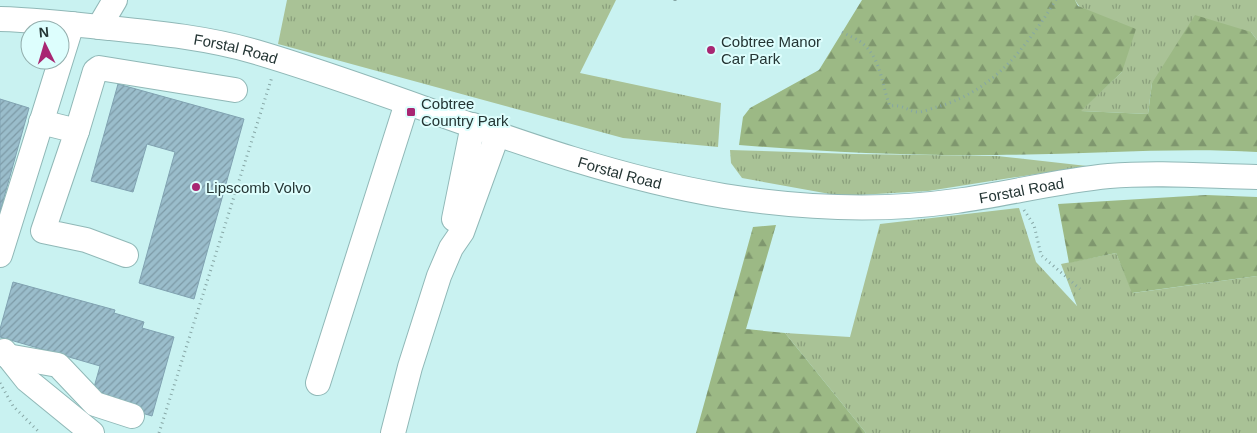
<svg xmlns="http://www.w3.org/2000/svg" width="1257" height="433" font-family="Helvetica,sans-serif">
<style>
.grass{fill:url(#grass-tufts)}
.forest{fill:url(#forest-firs)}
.building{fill:url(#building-hatch);stroke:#80a2b1}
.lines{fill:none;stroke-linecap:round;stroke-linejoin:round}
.minor-casing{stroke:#90b8b7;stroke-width:26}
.path{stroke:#86a6a5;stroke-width:3;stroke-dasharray:1 4;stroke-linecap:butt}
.minor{stroke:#fff;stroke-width:24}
.poi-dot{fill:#a82672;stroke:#ddfefd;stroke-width:2}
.labels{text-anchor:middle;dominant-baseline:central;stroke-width:4;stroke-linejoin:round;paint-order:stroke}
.poi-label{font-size:15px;fill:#243534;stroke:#ddfefd;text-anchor:start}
.street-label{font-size:15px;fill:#243534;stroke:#ddfefd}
</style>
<defs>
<pattern id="grass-tufts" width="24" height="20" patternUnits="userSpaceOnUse" patternTransform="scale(1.25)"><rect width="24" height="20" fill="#a9c296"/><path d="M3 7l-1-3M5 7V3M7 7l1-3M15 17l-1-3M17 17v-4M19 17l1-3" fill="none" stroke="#899e7b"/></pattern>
<pattern id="forest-firs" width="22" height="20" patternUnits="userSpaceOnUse" patternTransform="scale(1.25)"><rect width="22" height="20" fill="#9cb985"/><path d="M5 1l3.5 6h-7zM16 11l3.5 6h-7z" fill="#7f976e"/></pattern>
<pattern id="building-hatch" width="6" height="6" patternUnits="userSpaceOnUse" patternTransform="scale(1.25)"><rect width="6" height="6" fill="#9abdcb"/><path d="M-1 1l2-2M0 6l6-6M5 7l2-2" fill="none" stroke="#7d9aa6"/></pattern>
</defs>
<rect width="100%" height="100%" fill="#c9f2f1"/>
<g class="grass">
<path d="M287,0H616L580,73L721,103L718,147L623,138L278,44Z"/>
<path d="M1075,0H1257V40L1251,32L1152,83L1148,114L1080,111L1122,72Z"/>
<path d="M730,150L854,154L997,156L1087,166L928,191L841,196L742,178L731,163Z"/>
<path d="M1019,208L1036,262L1077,306L1061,264L1116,253L1133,293L1257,276V433H866L785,333L850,337L880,224Z"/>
</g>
<g class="forest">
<path d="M862,0H1075L1078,6L1136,29L1122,72L1081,111L1148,114L1152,83L1195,15L1251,32L1257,40V152C1170,147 1083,155 996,155C910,156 825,152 739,145L743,117L750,108L819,70Z"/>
<path d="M1206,195L1257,197V276L1132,293L1116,253L1069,263L1058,204Z"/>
<path d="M776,225L746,329L785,333L866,433H696L753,227Z"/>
</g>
<g class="building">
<path d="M118,84L244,119L194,299L139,283L175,152L147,144L133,192L91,181Z"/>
<path d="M0,99L29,108L0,212Z"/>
<path d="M13,282L115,310L114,313L144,322L142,328L174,337L152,416L91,398L100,366L0,337V329Z"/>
</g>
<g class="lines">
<g class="minor-casing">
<g id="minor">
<path id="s1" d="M0,19C37,20 73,24 109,28C158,33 208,38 256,52C412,98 563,169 724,196C800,208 879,212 956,201C1007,194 1057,181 1109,176C1158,172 1208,176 1257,177"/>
<path d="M99,27L115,0"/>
<path d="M41,122L77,131L43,231L86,240L126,255"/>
<path d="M77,131L95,71L99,68L235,90"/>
<path d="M454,219L473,125"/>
<path d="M0,255L72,24"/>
<path d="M4,351L27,380L92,433"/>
<path d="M7,356L58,365L95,404L132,416"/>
<path d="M318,383L407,103"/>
<path d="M393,433L410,367L439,276L451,248L462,232L498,133"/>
</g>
</g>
<g class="path">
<path d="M675,0V2"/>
<path d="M842,32C849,36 858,39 863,44C882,60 881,84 890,106C904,104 908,112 919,112C924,112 932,108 937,107C994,91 1026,47 1056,0"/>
<path d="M1024,210L1034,225L1041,255L1080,289"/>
<path d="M0,383L13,406L40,433"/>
<path d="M159,433L272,77"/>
</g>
<use href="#minor" class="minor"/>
</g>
<g class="poi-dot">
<circle cx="711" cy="50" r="5"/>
<rect x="406" y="107" width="10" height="10" rx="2.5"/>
<circle cx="196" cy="187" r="5"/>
</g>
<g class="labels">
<g class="poi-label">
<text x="721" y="41">Cobtree Manor<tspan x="721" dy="17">Car Park</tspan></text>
<text x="421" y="103">Cobtree<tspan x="421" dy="17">Country Park</tspan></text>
<text x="206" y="187">Lipscomb Volvo</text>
</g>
<g class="street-label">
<text stroke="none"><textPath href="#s1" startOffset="238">Forstal Road</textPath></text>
<text stroke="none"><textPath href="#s1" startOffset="642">Forstal Road</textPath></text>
<text stroke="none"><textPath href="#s1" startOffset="1048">Forstal Road</textPath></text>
</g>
</g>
<g transform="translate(45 45) rotate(355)"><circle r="24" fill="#ddfefd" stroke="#93aead"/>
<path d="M0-4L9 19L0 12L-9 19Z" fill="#a82672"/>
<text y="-8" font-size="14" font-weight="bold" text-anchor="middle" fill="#243534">N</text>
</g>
</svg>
